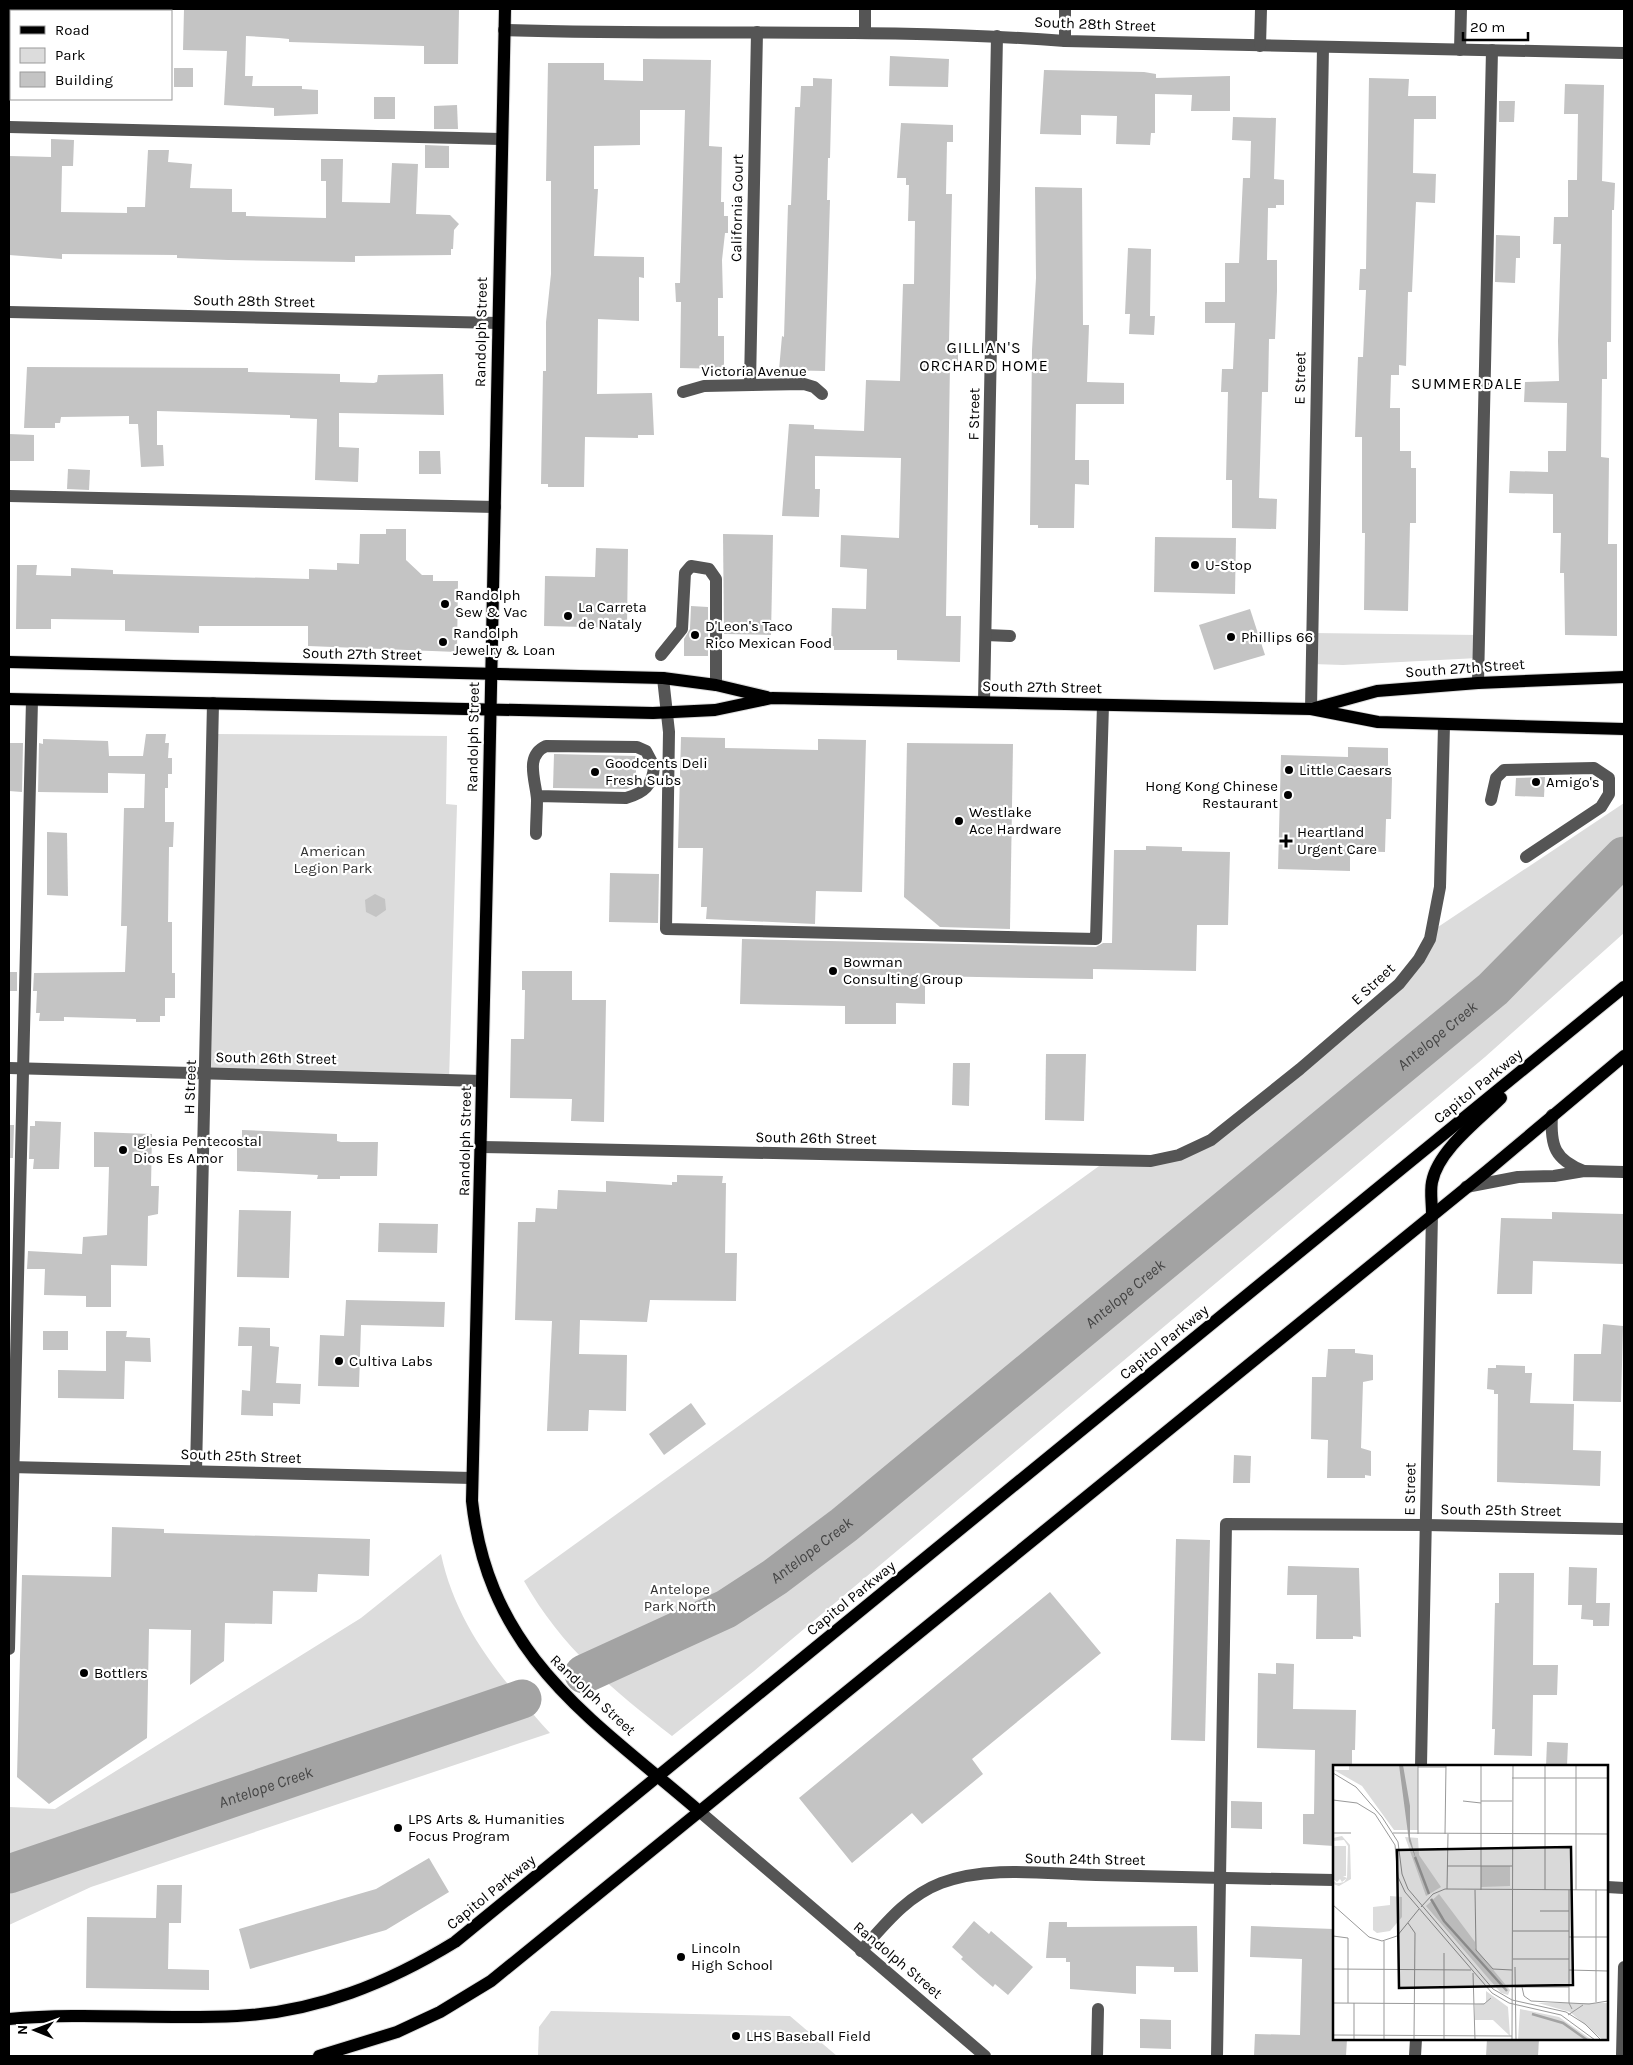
<svg xmlns="http://www.w3.org/2000/svg" width="1633" height="2065" font-family="Karla,sans-serif">
<style>
.green{fill:#dcdcdc}
.water{fill:#a3a3a3}
.lines{fill:none;stroke-linecap:round;stroke-linejoin:round}
.river{stroke:#a3a3a3;stroke-width:39}
.building{fill:#c4c4c4}
.major-casing{stroke:#dbdbdb;stroke-width:14}
.minor{stroke:#555;stroke-width:12}
.major{stroke:#000;stroke-width:12}
.poi-dot{fill:#000;stroke:#fff;stroke-width:2}
.labels{text-anchor:middle;dominant-baseline:central;stroke-width:4.5;stroke-linejoin:round;paint-order:stroke}
.street-label{font-size:15px;fill:#000;stroke:#fff}
.poi-label{font-size:15px;fill:#000;stroke:#fff;text-anchor:start}
.park-label{font-size:15px;fill:#333;stroke:#fff}
.neighbourhood-label{font-size:16px;letter-spacing:1px;fill:#000;stroke:#fff}
.water-label{font-size:16px;font-style:italic;fill:#444;stroke:#fff}
.inset-river{fill:none;stroke:#a3a3a3;stroke-width:2.5}
.inset-road{fill:none;stroke:#999;stroke-width:1}
.view{fill:#000;fill-opacity:0.15;stroke:#000;stroke-width:2.5}
.inset-edge{fill:none;stroke:#000;stroke-width:2.5}
</style>
<rect width="100%" height="100%" fill="#fff"/>
<g class="green">
<path d="M1312,633L1479,635L1478,658L1343,665L1312,664Z"/>
<path d="M213,734L447,736L446,804L457,805L449,1081L207,1072Z"/>
<path d="M1624,803V933L1485,1057L754,1671L672,1736C613,1690 561,1647 524,1581L1106,1161L1194,1149L1399,984L1432,931Z"/>
<path d="M441,1554C453,1611 484,1657 522,1701C532,1712 540,1723 550,1733L91,1887L9,1925V1807L55,1809L361,1618Z"/>
<path d="M551,2011L790,2016L837,2056H538L539,2027Z"/>
</g>
<path class="water" d="M108,1840L52,1870L9,1887V1865Z"/>
<g class="lines">
<g class="river">
<path id="s1" d="M584,1674L726,1609L775,1577L844,1525L1493,989L1624,856"/>
<path id="s2" d="M9,1874L522,1699"/>
</g>
</g>
<g class="building">
<path d="M184,9H459L458,64H424V46L289,42V39L279,38L246,36L245,76H253L252,86H302V89L318,90V114L274,116V108L224,105L227,51L183,50Z"/>
<path d="M890,56L949,59L948,87L889,86Z"/>
<path d="M643,59L711,60L709,146L722,147L721,202H724V216H728V233H725L722,260L723,298H718V336H724V369L680,368L681,302H676L675,283H680L685,110H640V145L594,146V189H598L594,256L644,257V278L639,277V321L598,319L597,394L652,393L654,435H638V438L585,437L584,487H548V484H541L543,371H546V322L551,274V181H546L548,63H604V80L643,81Z"/>
<rect x="174" y="68" width="19" height="19"/>
<path d="M1044,70L1144,72L1156,74V78L1230,76V111H1191L1192,95L1155,94V133H1151L1150,145L1116,144L1117,116L1081,115V135L1040,134Z"/>
<path d="M813,78L832,79L830,158H828L827,200H830L825,371L779,370L782,336L784,337L788,205H791L795,107H800L801,86H813Z"/>
<path d="M1369,78L1409,79L1408,96H1436V119H1414L1413,173L1436,174L1435,203L1416,202L1412,292H1408L1406,366L1399,365V375H1391L1390,408H1400V451H1411V468H1416V523H1410L1408,611L1364,610L1365,533H1362V437H1355L1358,357H1363L1366,290H1359L1360,269H1366Z"/>
<path d="M1565,84L1604,85L1602,181L1615,183L1614,210H1612L1611,342H1607V379H1602L1601,457L1609,458L1608,544H1617V636L1565,635L1564,573H1560L1561,533H1553V494L1509,493L1510,471L1548,472V451H1566L1567,403L1524,402L1525,382L1559,381L1558,341L1561,244H1553L1554,217H1568V180H1577L1578,114H1564Z"/>
<rect x="374" y="97" width="21" height="22"/>
<path d="M1499,101H1515L1514,122H1499Z"/>
<path d="M457,105L458,129H434V106Z"/>
<path d="M1233,117L1276,118L1274,179L1284,180V205H1276V208H1268L1267,260H1277V291L1275,339H1269L1268,392H1262L1259,498L1277,499L1276,529L1232,528V480H1226L1228,392H1221L1222,369H1233L1235,323H1205V302H1225V263H1239L1243,178H1250L1251,141L1232,140Z"/>
<path d="M901,123L953,125V142H947L946,194H952L949,342V346H958V363H950L946,616H961L960,662L897,660V650H834V646H831L832,608L866,609L867,569L840,567L841,535L899,538L901,458L815,456V489H820L819,517L782,516L789,424L814,425V429L864,431L866,380L900,381L903,284H914L915,221H908L909,185H906V178H897Z"/>
<path d="M51,139L74,140L73,166H62L61,212L127,213V207H145L148,150H169L168,162L192,164L190,188L232,189V212H246V216L326,218V181H321V159H343L342,202L390,203L392,163L418,164L416,214L450,215L459,224L454,230L453,249H451V255L355,256V262L228,260L177,258V255L62,254V259L9,255V156L51,157Z"/>
<path d="M425,145L449,146V168H425Z"/>
<path d="M1035,187L1082,188L1083,325H1089L1087,382L1124,383V404H1076L1075,460H1089V485L1075,484L1074,528H1038V525H1030L1032,350L1036,278Z"/>
<path d="M1496,235L1520,236V258H1516L1515,283L1495,282Z"/>
<path d="M1128,248L1151,249L1150,316H1155L1154,335L1129,334L1130,314H1125Z"/>
<path d="M27,367L248,368V372L340,374V382L374,383L377,382L378,375L443,374L444,415L339,413V447L359,448L358,482L315,480L317,419L290,418V415L157,411V445H163L164,466L141,467L138,424H129V416L61,417L60,423H55V428H24Z"/>
<path d="M9,434L34,435V461H9Z"/>
<path d="M419,451H440L441,474H419Z"/>
<path d="M68,469L90,470L89,490L67,489Z"/>
<path d="M386,529H406V560L422,575H433V581H458L457,652L308,646V626H199V633L125,631V620L51,619V629H16L17,565H37L36,575L71,576V568L113,570V574L309,579V569L337,570V563L359,564L360,534H386Z"/>
<path d="M723,534L773,535L771,635L724,634Z"/>
<path d="M1155,537L1236,538L1235,594L1154,592Z"/>
<path d="M596,548L628,549L627,628L544,626L545,576L595,577Z"/>
<path d="M691,606L708,607V656H684V639L690,629Z"/>
<path d="M1250,609L1265,655L1214,670L1199,625Z"/>
<path d="M146,734H166L165,743H169L168,758H172V774H168V788H165V822H174L173,847H169L168,922H172V973H175V998H165V1016H160V1022H136V1019L64,1017V1021H39L40,1013H36L37,991H33L34,973L125,972L127,926H121L124,808H144L145,774L108,773V793L38,792L39,743L43,744V739L108,741L109,756H143Z"/>
<path d="M681,737L725,738V748L818,750V739L866,740L862,892L816,891L815,924L706,919L707,907H701L703,848H678Z"/>
<path d="M9,743H23L22,792L9,791Z"/>
<path d="M907,743L1013,744L1010,929L940,927L904,897Z"/>
<path d="M1348,747L1388,748V777H1392L1391,819H1386L1385,852L1350,851V871L1278,869L1281,755L1348,757Z"/>
<path d="M554,754L636,756V785L627,789L553,788Z"/>
<path d="M1545,777L1544,797L1515,796L1516,778Z"/>
<path d="M47,832L67,833L68,896L47,895Z"/>
<path d="M1146,846L1182,847V851L1230,852L1228,925H1197L1196,971L1093,969V979L925,976V1004L896,1003V1024H845V1006L740,1004L742,939L1096,947L1103,943H1112L1114,850H1146Z"/>
<path d="M610,873L659,874L658,923L609,922Z"/>
<path d="M375,894L385,899L386,910L376,917L366,912L365,900Z"/>
<path d="M522,971H572V1000H606L604,1122L571,1121L572,1099L510,1098L511,1039H524L525,990H522Z"/>
<rect x="9" y="972" width="8" height="19"/>
<path d="M1046,1054H1086L1084,1121L1045,1120Z"/>
<path d="M953,1063H970L969,1106L952,1105Z"/>
<path d="M35,1121L61,1122L59,1169H33L34,1159H29L30,1126H35Z"/>
<path d="M9,1125H14L13,1158H9Z"/>
<path d="M242,1130L337,1134V1141L341,1142H378L377,1176H340V1179H317L318,1175L237,1171V1138H242Z"/>
<path d="M94,1132L152,1134L151,1186H159L158,1214L148,1216L147,1266L111,1265V1307H86V1296L44,1295L45,1269H27L28,1251L82,1254L83,1237L107,1235L109,1167H94Z"/>
<path d="M677,1175L723,1176L722,1183H726L725,1253H737L736,1301L650,1300L647,1322L580,1320L579,1354L627,1355L626,1411L589,1410L588,1431H547L552,1321L515,1320L518,1222H535L536,1208L557,1209L558,1190L606,1192V1181L672,1185V1182H677Z"/>
<path d="M239,1210L291,1211L289,1278L237,1277Z"/>
<path d="M1552,1212L1624,1214V1264L1533,1261L1532,1294H1497L1501,1218L1552,1219Z"/>
<path d="M379,1223L438,1224L437,1253L378,1252Z"/>
<path d="M346,1300L445,1302L444,1327L361,1325L359,1387L318,1386L320,1335L344,1336Z"/>
<path d="M1603,1324L1623,1326L1621,1402L1573,1401L1574,1354H1601Z"/>
<path d="M239,1327L270,1328V1346L279,1347L276,1383L301,1384L300,1404L273,1403V1416L241,1415L242,1390L250,1391L252,1346H238Z"/>
<rect x="43" y="1331" width="25" height="19"/>
<path d="M106,1331H127L126,1337L150,1338L151,1362L125,1361L124,1399L58,1398V1370L106,1371Z"/>
<path d="M1328,1349H1355V1353L1373,1355V1380L1363,1382L1361,1448L1371,1451V1476L1365,1475V1478H1327L1328,1440L1311,1439L1312,1377H1326Z"/>
<path d="M1496,1365L1525,1366V1373H1532L1530,1403L1574,1404L1573,1450L1601,1451L1600,1486L1497,1482L1498,1394H1494V1390L1487,1389L1488,1368H1496Z"/>
<path d="M691,1403L706,1424L664,1455L649,1434Z"/>
<path d="M1234,1455L1251,1456L1250,1483H1233Z"/>
<path d="M112,1527L164,1529V1533L370,1539L369,1576L318,1574L317,1592L273,1591L272,1624L225,1623L224,1661L190,1685L191,1630L149,1629L147,1738L49,1804L17,1777L22,1575L111,1577Z"/>
<path d="M1176,1539L1210,1540L1205,1741L1171,1740Z"/>
<path d="M1288,1566L1359,1568L1361,1637L1353,1636V1639H1316L1317,1595H1287Z"/>
<path d="M1569,1567L1597,1568L1596,1603H1610L1609,1626H1593V1620L1581,1619L1582,1605H1568Z"/>
<path d="M1499,1573H1534L1533,1665H1558L1557,1695H1533L1532,1756L1494,1755L1495,1729H1492L1495,1603H1499Z"/>
<path d="M1050,1592L1101,1653L972,1759L983,1774L922,1824L912,1813L852,1863L799,1798Z"/>
<path d="M1276,1663L1294,1664L1293,1709L1356,1710L1355,1750H1352V1766H1334V1846L1303,1844V1814H1314L1315,1750L1257,1748L1258,1673L1276,1674Z"/>
<path d="M1547,1742L1568,1743L1567,1766H1546Z"/>
<path d="M1231,1801L1262,1802V1829L1231,1828Z"/>
<path d="M429,1858L449,1892L386,1930L250,1969L239,1929L376,1889Z"/>
<path d="M157,1885H182L181,1923H169L168,1969L209,1970V1990L86,1988L87,1917L156,1918Z"/>
<path d="M974,1921L989,1934L991,1931L1033,1967L1008,1995L995,1984L993,1987L980,1976L961,1959L963,1957L952,1947Z"/>
<path d="M1049,1922H1067V1927L1197,1926L1198,1972H1174V1967L1136,1966V1994L1070,1989V1962H1066V1958H1046Z"/>
<path d="M1251,1926L1334,1929V2039H1347L1346,2056H1254L1255,2034L1300,2035L1302,1959L1250,1957Z"/>
<path d="M1140,2019L1171,2020V2049L1140,2048Z"/>
<path d="M1487,2039H1539L1538,2056H1486Z"/>
</g>
<g class="lines">
<g class="major-casing">
<g id="major">
<path d="M505,9L488,833L472,1501C489,1656 591,1718 699,1811"/>
<path d="M9,662L663,678L716,685L767,697"/>
<path d="M9,699L653,713L715,710L772,698L1311,709L1378,722L1624,729"/>
<path d="M1315,708L1377,691L1478,683L1624,677"/>
<path d="M1432,1213C1432,1203 1430,1192 1432,1182C1438,1150 1479,1120 1501,1098"/>
<path d="M9,2019C85,2012 161,2020 237,2016C317,2012 388,1983 455,1942L1624,987"/>
<path d="M319,2056L397,2032L440,2012L491,1981L1487,1171L1624,1056"/>
</g>
</g>
<g class="minor">
<path d="M504,30C691,36 878,27 1065,41L1624,53"/>
<path d="M865,32V9"/>
<path d="M1065,41V9"/>
<path d="M1260,46L1261,9"/>
<path d="M1460,50L1461,9"/>
<path d="M9,127L501,139"/>
<path d="M9,312L498,323"/>
<path d="M750,384L757,32"/>
<path d="M683,392L704,386L804,384L814,387L822,394"/>
<path d="M9,496L495,507"/>
<path d="M986,635L1010,636"/>
<path d="M661,655L682,629L685,573L691,566L709,569L716,579V685"/>
<path d="M663,678L669,732L666,929L1096,939L1103,705"/>
<path d="M1478,683L1492,50"/>
<path d="M984,702L997,36"/>
<path d="M1311,709L1323,47"/>
<path d="M1491,800L1496,778L1504,770L1594,768L1609,778V794L1601,807L1526,857"/>
<path d="M536,834C536,822 537,811 537,799C536,781 524,756 546,746L637,747L646,751L654,766C653,785 644,793 626,798L537,796"/>
<path d="M9,1068L482,1081"/>
<path d="M1552,1115C1550,1146 1555,1160 1584,1171"/>
<path d="M481,1147L1151,1161L1179,1155L1211,1140L1300,1069L1399,984L1419,959L1430,939L1440,887L1444,725"/>
<path d="M1466,1187L1518,1177L1554,1176L1584,1171L1624,1172"/>
<path d="M9,1467L472,1478"/>
<path d="M196,1471L213,703"/>
<path d="M9,1649L32,700"/>
<path d="M1421,1766L1432,1213"/>
<path d="M699,1811L985,2056"/>
<path d="M1607,1887L1624,1888"/>
<path d="M861,1951C885,1924 907,1896 941,1883C989,1865 1046,1874 1096,1875C1175,1877 1255,1879 1334,1880"/>
<path d="M1097,2056L1098,2009"/>
<path d="M1217,2056L1226,1524L1426,1525L1624,1529"/>
<path d="M1415,2056L1416,2039"/>
<path d="M1622,2056L1624,1967"/>
</g>
<use href="#major" class="major"/>
</g>
<g class="poi-dot">
<circle cx="1195" cy="565" r="5"/>
<circle cx="445" cy="604" r="5"/>
<circle cx="568" cy="616" r="5"/>
<circle cx="695" cy="635" r="5"/>
<circle cx="1231" cy="637" r="5"/>
<circle cx="443" cy="642" r="5"/>
<circle cx="1289" cy="770" r="5"/>
<circle cx="595" cy="772" r="5"/>
<circle cx="1536" cy="782" r="5"/>
<circle cx="1288" cy="795" r="5"/>
<circle cx="959" cy="821" r="5"/>
<path d="M1283.5 833.5h5v5h5v5h-5v5h-5v-5h-5v-5h5z"/>
<circle cx="833" cy="971" r="5"/>
<circle cx="123" cy="1150" r="5"/>
<circle cx="339" cy="1361" r="5"/>
<circle cx="84" cy="1673" r="5"/>
<circle cx="398" cy="1828" r="5"/>
<circle cx="681" cy="1957" r="5"/>
<circle cx="736" cy="2036" r="5"/>
</g>
<g class="labels">
<g class="street-label">
<text transform="translate(1095 24) rotate(2)">South 28th Street</text>
<text transform="translate(737 208) rotate(-89)">California Court</text>
<text transform="translate(254 301) rotate(1)">South 28th Street</text>
<text transform="translate(481 332) rotate(-89)">Randolph Street</text>
<text x="754" y="371">Victoria Avenue</text>
<text transform="translate(1300 378) rotate(-89)">E Street</text>
<text transform="translate(974 414) rotate(-89)">F Street</text>
<text transform="translate(362 654) rotate(1)">South 27th Street</text>
<text transform="translate(1465 668) rotate(-4)">South 27th Street</text>
<text transform="translate(1042 687) rotate(1)">South 27th Street</text>
<text transform="translate(473 737) rotate(-89)">Randolph Street</text>
<text transform="translate(1373 984) rotate(-43)">E Street</text>
<text transform="translate(276 1058) rotate(1)">South 26th Street</text>
<text transform="translate(1478 1086) rotate(-39)">Capitol Parkway</text>
<text transform="translate(190 1087) rotate(-88)">H Street</text>
<text transform="translate(816 1138) rotate(1)">South 26th Street</text>
<text transform="translate(465 1141) rotate(-89)">Randolph Street</text>
<text transform="translate(1164 1342) rotate(-39)">Capitol Parkway</text>
<text transform="translate(241 1456) rotate(2)">South 25th Street</text>
<text transform="translate(1410 1489) rotate(-89)">E Street</text>
<text transform="translate(1501 1510) rotate(1)">South 25th Street</text>
<text transform="translate(851 1598) rotate(-39)">Capitol Parkway</text>
<text transform="translate(593 1695) rotate(43)">Randolph Street</text>
<text transform="translate(1085 1859) rotate(1)">South 24th Street</text>
<text transform="translate(491 1892) rotate(-39)">Capitol Parkway</text>
<text transform="translate(898 1960) rotate(40)">Randolph Street</text>
</g>
<g class="poi-label">
<text x="1205" y="565">U-Stop</text>
<text x="455" y="595">Randolph<tspan x="455" dy="17">Sew &amp; Vac</tspan></text>
<text x="578" y="607">La Carreta<tspan x="578" dy="17">de Nataly</tspan></text>
<text x="705" y="626">D'Leon's Taco<tspan x="705" dy="17">Rico Mexican Food</tspan></text>
<text x="453" y="633">Randolph<tspan x="453" dy="17">Jewelry &amp; Loan</tspan></text>
<text x="1241" y="637">Phillips 66</text>
<text x="605" y="763">Goodcents Deli<tspan x="605" dy="17">Fresh Subs</tspan></text>
<text x="1299" y="770">Little Caesars</text>
<text x="1546" y="782">Amigo's</text>
<text x="1278" y="786" text-anchor="end">Hong Kong Chinese<tspan x="1278" dy="17">Restaurant</tspan></text>
<text x="969" y="812">Westlake<tspan x="969" dy="17">Ace Hardware</tspan></text>
<text x="1297" y="832">Heartland<tspan x="1297" dy="17">Urgent Care</tspan></text>
<text x="843" y="962">Bowman<tspan x="843" dy="17">Consulting Group</tspan></text>
<text x="133" y="1141">Iglesia Pentecostal<tspan x="133" dy="17">Dios Es Amor</tspan></text>
<text x="349" y="1361">Cultiva Labs</text>
<text x="94" y="1673">Bottlers</text>
<text x="408" y="1819">LPS Arts &amp; Humanities<tspan x="408" dy="17">Focus Program</tspan></text>
<text x="691" y="1948">Lincoln<tspan x="691" dy="17">High School</tspan></text>
<text x="746" y="2036">LHS Baseball Field</text>
</g>
<g class="park-label">
<text x="333" y="851">American<tspan x="333" dy="17">Legion Park</tspan></text>
<text x="680" y="1589">Antelope<tspan x="680" dy="17">Park North</tspan></text>
</g>
<g class="neighbourhood-label">
<text x="984" y="347">GILLIAN'S<tspan x="984" dy="18">ORCHARD HOME</tspan></text>
<text x="1467" y="383">SUMMERDALE</text>
</g>
<g class="water-label">
<text stroke="none"><textPath href="#s1" startOffset="1070">Antelope Creek</textPath></text>
<text stroke="none"><textPath href="#s1" startOffset="665">Antelope Creek</textPath></text>
<text stroke="none"><textPath href="#s1" startOffset="260">Antelope Creek</textPath></text>
<text stroke="none"><textPath href="#s2" startOffset="271">Antelope Creek</textPath></text>
</g>
</g>
<g transform="translate(1333 1765)">
<rect width="275" height="275" fill="#fff"/>
<path d="M16,0H85V65H61L29,21L1,5H16ZM9,71L17,80L18,114L6,121L0,119V115L3,118H7L11,117L14,113L9,117L7,114L4,117L0,114V81H13V111H10L14,113L15,81L11,75L0,76V73ZM72,72L85,73L86,90L108,122L93,131ZM148,101H177V121L148,122ZM106,129L142,177V183L177,225L175,230L168,228L93,141ZM57,131L69,132V152L57,166L44,168L40,165V142L57,140ZM153,226L175,242L177,271L160,255H142V239L153,238ZM205,238H275V275H270L237,247ZM187,244L226,252L259,275H185Z" fill="#dcdcdc"/>
<path d="M66,0H70L77,41V72L83,94L76,76Z" fill="#a3a3a3"/>
<path class="inset-river" d="M82,92L96,129M98,134L111,156L174,226M199,249L230,258L254,275"/>
<path class="inset-road" d="M85,2H113M0,8L23,22L49,52L65,77L69,109L75,124L160,224L179,235L233,247L252,259L268,275M179,13H275M0,35L24,38L42,49L62,80L65,112L72,127L159,228L176,238L228,250L262,275M130,36L148,38M148,36H179M0,68H18M60,68L275,69M85,69V0M112,69L113,0M114,101H179M114,124L115,69M142,125L143,185L160,204L179,205M148,125V0M212,125V0M236,125V238L239,244M243,125V0M0,140L36,172L49,176L64,171L86,144M88,142L100,129L112,124L275,125M207,146H236M75,158L82,168L81,275M180,166H236M0,171L15,173V238M236,172H275M180,194H236M182,202L183,275M0,204L138,205M236,205L275,206M140,208L142,275M183,222H236M189,222L191,231L198,236L256,239M263,237V125M0,238L151,239L158,233M256,239L275,236M235,250L250,240M0,270L179,271M21,275V238M51,275V176M111,275V188M179,275L180,0"/>
<path class="view" d="M238,82L240,220L66,223L64,85Z"/>
<rect width="275" height="275" class="inset-edge"/>
</g>
<rect width="1633" height="2065" fill="none" stroke="#000000" stroke-width="20"/>
<rect x="10" y="10" width="162" height="90" fill="#ffffff" stroke="#999999"/>
<rect x="20" y="26" width="25" height="8" fill="#000000" stroke="#999999"/>
<text x="55" y="35" font-size="15" fill="#000000">Road</text>
<rect x="20" y="48" width="25" height="15" fill="#dcdcdc" stroke="#999999"/>
<text x="55" y="60" font-size="15" fill="#000000">Park</text>
<rect x="20" y="72" width="25" height="15" fill="#c4c4c4" stroke="#999999"/>
<text x="55" y="85" font-size="15" fill="#000000">Building</text>
<g transform="translate(35 2030) rotate(271)" stroke="#ffffff" stroke-width="4" paint-order="stroke">
<path d="M0-4L9 19L0 12L-9 19Z" fill="#000000"/>
<text y="-8" font-size="14" font-weight="bold" text-anchor="middle" fill="#000000">N</text>
</g>
<path d="M1463 32v8h65v-8" fill="none" stroke="#000000" stroke-width="2.5"/>
<text x="1470" y="32" font-size="15" fill="#000000" stroke="#ffffff" stroke-width="4" paint-order="stroke">20 m</text>
</svg>
